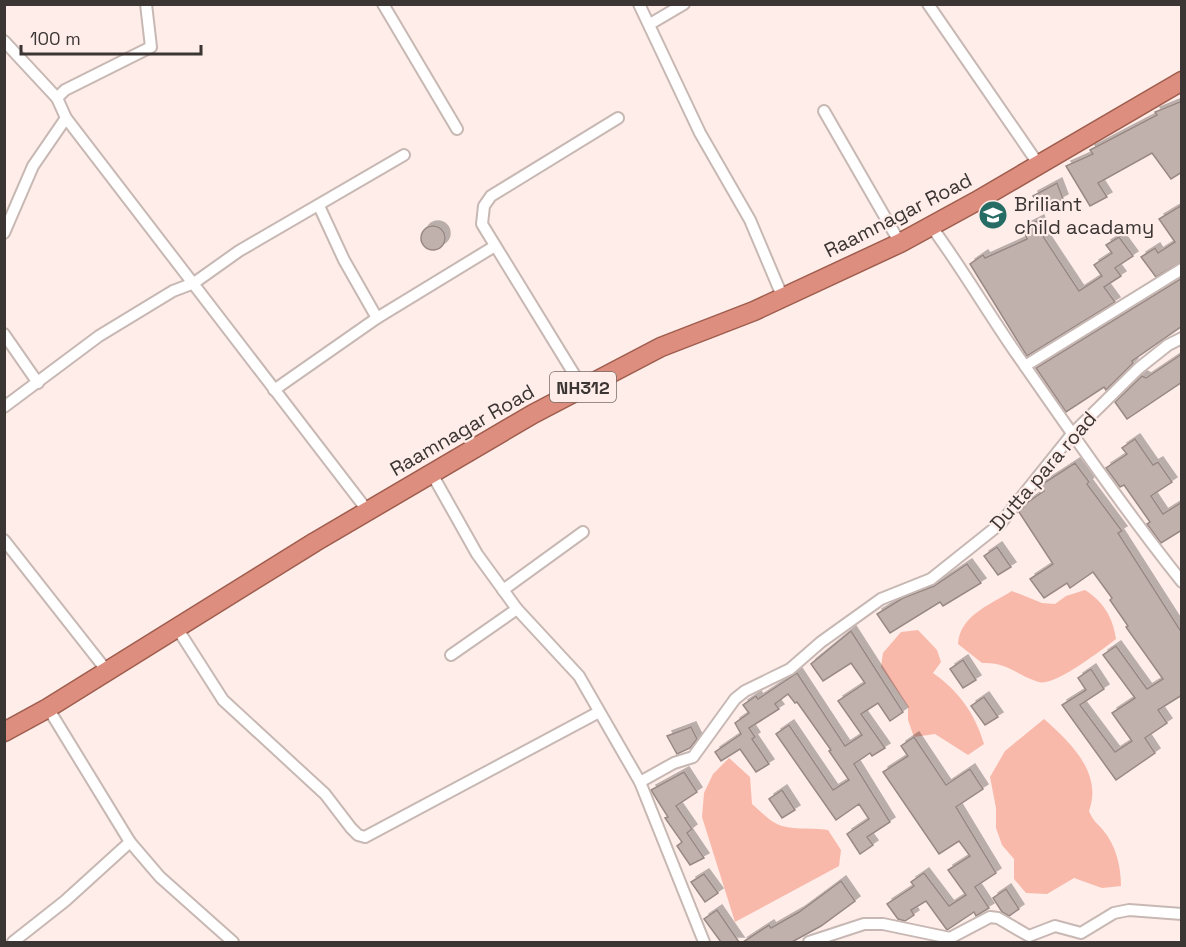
<svg xmlns="http://www.w3.org/2000/svg" width="1186" height="947" font-family="'Space Grotesk',sans-serif">
<style>
.green{fill:#f9b9aa}
.building{fill:#c1b1ad;stroke:#988985;stroke-width:1.5;filter:url(#shadow)}
.lines{fill:none;stroke-linecap:round;stroke-linejoin:round}
.minor-casing{stroke:#c8b8b4;stroke-width:14}
.trunk-casing{stroke:#9f5d4e;stroke-width:21}
.minor{stroke:#fff;stroke-width:10}
.trunk{stroke:#de8e7e;stroke-width:18}
.labels{text-anchor:middle;dominant-baseline:central;stroke-width:4.5;stroke-linejoin:round;paint-order:stroke}
.shield{fill:#feede9;stroke:#766c6a;stroke-width:1.5}
.shield-label{font-size:18px;font-weight:bold;fill:#3b3533}
.poi-label{font-size:20px;fill:#3b3533;stroke:#feede9;text-anchor:start}
.street-label{font-size:20px;fill:#3b3533;stroke:#feede9}
</style>
<defs>
<filter id="shadow"><feDropShadow dx="5" dy="-5" stdDeviation="0" flood-color="#0004"/></filter>
</defs>
<rect width="100%" height="100%" fill="#feede9"/>
<g class="green">
<path d="M1085,590C1104,602 1113,618 1116,639C1103,649 1054,687 1039,682C1017,676 1009,662 982,663L958,644C960,615 990,605 1012,591L1042,603L1055,604L1066,596Z"/>
<path d="M918,630L937,650L941,662L933,673C959,691 975,714 984,744L968,755L935,734L914,737L908,720V707L881,667L883,653L901,632Z"/>
<path d="M1044,719C1070,742 1103,773 1089,811C1093,821 1097,823 1103,830C1116,845 1121,867 1121,886L1102,888L1074,878L1047,894L1026,893L1014,879V859L1002,845L996,828V808L990,777L1005,751Z"/>
<path d="M729,758L750,777L752,804C759,810 767,818 775,823C788,831 812,827 828,830L841,850L839,866L735,922L702,817L704,793L713,774Z"/>
</g>
<g class="building">
<path d="M1182,101V172L1171,179L1152,153L1098,183L1107,197L1090,206L1066,166L1093,154L1090,150L1157,115L1155,112Z"/>
<path d="M1057,183L1063,199L1044,209L1033,196Z"/>
<path d="M1182,205V262L1156,277L1141,257L1155,248L1158,253L1175,242L1159,219Z"/>
<path d="M1039,220L1044,238L1079,291L1102,276L1094,265L1112,253L1106,245L1119,237L1133,256L1115,268L1121,276L1104,287L1115,302L1027,356L970,264L983,255L985,258L1027,239L1023,228Z"/>
<circle cx="433" cy="238" r="12"/>
<path d="M1182,278V326L1132,361L1133,363L1106,390L1104,387L1066,412L1036,368Z"/>
<path d="M1182,354V382L1127,419L1115,402L1142,376L1146,378Z"/>
<path d="M1135,439L1153,465L1158,462L1172,482L1151,496L1163,514L1182,502V530L1161,543L1147,524L1150,522L1124,485L1120,487L1106,468L1127,454L1122,448Z"/>
<path d="M1075,463L1089,482L1087,484L1122,531L1118,533L1182,633V695L1158,710L1167,723L1145,738L1155,753L1116,780L1062,705L1086,690L1078,678L1091,669L1104,689L1080,705L1115,752L1132,741L1112,713L1135,698L1103,655L1116,646L1147,689L1163,679L1126,627L1128,626L1110,600L1112,598L1093,572L1070,588L1067,583L1044,598L1030,579L1053,564L1019,512L1028,502L1044,491L1041,485Z"/>
<path d="M997,547L1011,567L998,575L984,556Z"/>
<path d="M967,564L981,583L943,606L940,602L890,633L877,614L903,598L934,586Z"/>
<path d="M851,631L903,712L890,721L878,703L861,714L885,748L872,756L870,753L854,764L890,822L867,837L873,845L860,854L847,834L869,819L859,804L836,820L776,734L789,725L833,790L849,780L829,751L831,750L797,702L795,703L788,694L775,704L779,709L749,728L755,737L752,739L769,764L756,772L740,749L721,761L715,752L741,734L735,723L749,713L743,705L756,696L758,699L797,673L845,746L862,735L838,701L865,683L851,663L823,681L811,664Z"/>
<path d="M963,660L976,680L963,688L950,669Z"/>
<path d="M984,697L998,717L985,725L971,706Z"/>
<path d="M691,727L697,739L690,748L677,754L667,736Z"/>
<path d="M914,737L946,785L970,769L983,789L956,807L996,873L975,887L989,908L976,916L974,912L947,930L926,901L911,910L914,915L905,921L898,919L887,904L914,886L911,882L924,873L949,906L966,895L948,870L970,856L959,841L939,854L883,772L908,756L901,746Z"/>
<path d="M684,772L697,792L676,806L692,829L687,833L704,858L690,865L677,846L682,842L665,818L668,817L651,790Z"/>
<path d="M782,790L795,810L782,818L769,799Z"/>
<path d="M704,874L718,893L705,902L691,882Z"/>
<path d="M841,881L855,901L821,926L792,942H743L769,925L771,928L799,912Z"/>
<path d="M1006,889L1019,909L1009,916L1002,912L993,898Z"/>
<path d="M717,910L739,942H721L704,919Z"/>
</g>
<g class="lines">
<g class="minor-casing">
<g id="minor">
<path d="M146,4L151,47L65,90L57,98L66,118L367,510"/>
<path d="M383,4L457,129"/>
<path d="M639,4L700,133L750,220L783,298"/>
<path d="M928,4L1039,165"/>
<path d="M650,24L684,4"/>
<path d="M4,41L57,98"/>
<path d="M824,111L900,243"/>
<path d="M319,206L344,260L377,318"/>
<path d="M931,226C962,268 988,313 1018,356C1071,432 1124,509 1182,582"/>
<path d="M4,233L33,166L66,118"/>
<path d="M4,334L38,383"/>
<path d="M1025,366L1182,269"/>
<path d="M582,387L482,224L484,206L491,196L618,118"/>
<path d="M274,390L377,318L495,246"/>
<path d="M4,407L99,336L173,291L194,283L239,251L404,155"/>
<path d="M432,474L477,554L517,609L579,676L640,782L704,942"/>
<path d="M4,540L107,671"/>
<path d="M503,590L583,532"/>
<path d="M177,628L223,700L325,794L351,828L358,835L365,837L599,712"/>
<path d="M451,655L517,609"/>
<path d="M48,708L130,842L160,877L233,942"/>
<path d="M640,782L674,763L693,757L735,699L745,691L790,669L821,642L881,599L931,579L1000,524L1073,433L1139,368L1168,345L1182,338"/>
<path d="M13,942L65,901L130,842"/>
<path d="M809,942L864,924H883L950,938L990,917L998,918L1029,936L1055,926L1081,933L1114,913L1129,910L1182,914"/>
</g>
</g>
<g class="trunk-casing">
<path id="trunk" d="M4,732L48,708L315,542L533,414L661,347L754,311L900,243L975,202L1182,81"/>
</g>
<use href="#minor" class="minor"/>
<use href="#trunk" class="trunk"/>
</g>
<defs>
<g id="school-disc" transform="scale(1.5)"><circle r="9.5" fill="#256d64" stroke="#feede9"/><path d="M0-5L7-2L0 1L-7-2ZM-4 1L0 2.5L4 1V4Q0 6-4 4Z" fill="#fff"/></g>
</defs>
<g fill-rule="evenodd">
<use href="#school-disc" x="993" y="215"/>
</g>
<g class="labels">
<rect class="shield" x="550" y="372" width="66" height="30" rx="4.5"/>
<g class="shield-label">
<text x="583" y="387">NH312</text>
</g>
<g class="poi-label">
<text x="1014" y="204">Briliant<tspan x="1014" dy="23">child acadamy</tspan></text>
</g>
<g class="street-label">
<text transform="translate(898 215) rotate(-27)">Raamnagar Road</text>
<text transform="translate(462 430) rotate(-30)">Raamnagar Road</text>
<text transform="translate(1043 471) rotate(-49)">Dutta para road</text>
</g>
</g>
<rect width="1186" height="947" fill="none" stroke="#3b3533" stroke-width="12"/>
<path d="M21 45v9h180v-9" fill="none" stroke="#3b3533" stroke-width="3"/>
<text x="30" y="45" font-size="18" fill="#3b3533" stroke="#feede9" stroke-width="4.5" paint-order="stroke">100 m</text>
</svg>
